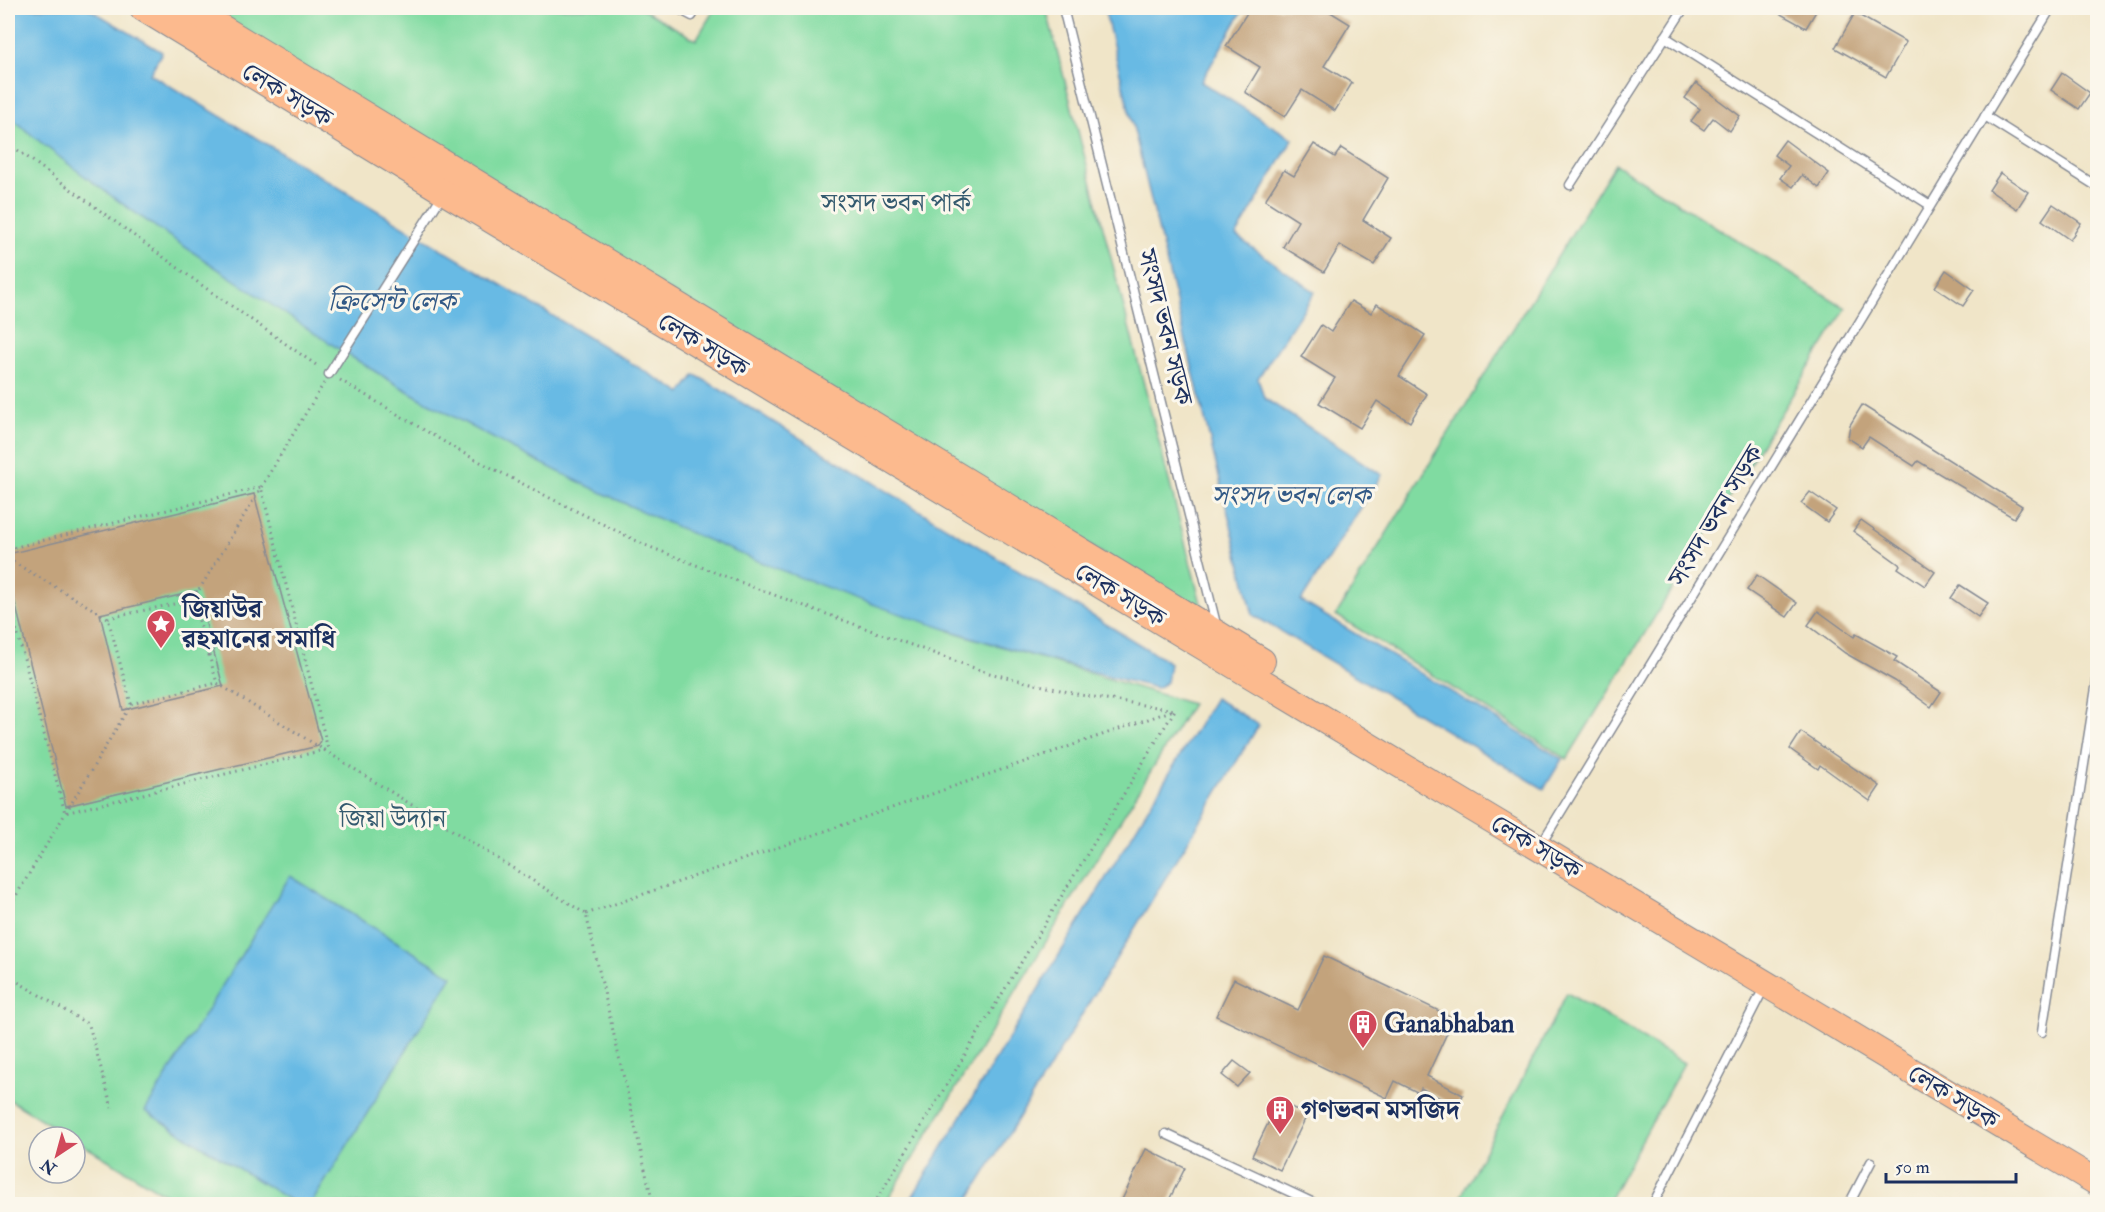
<svg xmlns="http://www.w3.org/2000/svg" width="2105" height="1212" font-family="'IM FELL Double Pica','Noto Serif Bengali',serif">
<style>
.green{fill:#80dba1;stroke:#4e8580;stroke-width:1.5}
.water{fill:#68bae4;stroke:#4274a1;stroke-width:1.5}
.building{fill:#c3a37b;fill-rule:evenodd}
.lines{fill:none;stroke-linecap:round;stroke-linejoin:round}
.service-casing{stroke:#868a93;stroke-width:11}
.primary-casing{stroke:#868a93;stroke-width:28}
.path{stroke:#868a93;stroke-width:3;stroke-dasharray:1.5 4.5;stroke-linecap:butt}
.service{stroke:#fff;stroke-width:8}
.primary{stroke:#fcba8e;stroke-width:26}
.labels{text-anchor:middle;dominant-baseline:central;stroke-width:6;stroke-linejoin:round;paint-order:stroke}
.street-label{font-size:26px;fill:#1b2f5e;stroke:#fbf7ec}
.park-label{font-size:26px;fill:#345a6f;stroke:#fbf7ec}
.poi-label{font-size:26px;font-weight:bold;fill:#1b2f5e;stroke:#fbf7ec;text-anchor:start}
.water-label{font-size:27px;font-style:italic;fill:#325986;stroke:#fbf7ec}
</style>
<rect width="100%" height="100%" fill="#fbf7ec"/>
<filter id="ink" filterUnits="userSpaceOnUse"><feTurbulence type="fractalNoise" baseFrequency=".0167" numOctaves="2"/><feDisplacementMap in="SourceGraphic" scale="12" xChannelSelector="R" yChannelSelector="G"/><feConvolveMatrix kernelMatrix="1 2 1 2 8 2 1 2 1" color-interpolation-filters="sRGB"/></filter>
<filter id="wash" filterUnits="userSpaceOnUse"><feTurbulence type="fractalNoise" baseFrequency=".008" numOctaves="4" result="noise"/><feDisplacementMap in="SourceGraphic" scale="24" xChannelSelector="R" yChannelSelector="G"/><feGaussianBlur stdDeviation="1.35" result="paint"/><feColorMatrix in="noise" values="0 0 0 0 0 0 0 0 0 0 0 0 0 0 0 0 0 1.4 0 .05"/><feComposite in="paint" operator="in"/></filter>
<g filter="url(#wash)">
<rect width="100%" height="100%" fill="#f0e5c8"/>
<g class="green">
<path d="M202,8H641L696,40L715,8H1046L1204,615Z"/>
<path d="M8,112L950,631L1192,704L885,1204H181L75,1140V1137H70L8,1099Z"/>
<path d="M1615,164L1846,308L1567,759L1336,615Z"/>
<path d="M1567,993L1684,1063L1607,1204H1457Z"/>
</g>
<g class="water">
<path d="M8,8H88L162,52L150,74L681,393L695,375L706,381L1170,663L1167,682L1157,688C909,629 666,535 443,411C372,372 306,328 239,283C159,230 80,177 8,115Z"/>
<path d="M1104,8H1244L1201,82L1293,139L1236,236L1315,292L1258,378L1264,398L1382,475L1301,601L1562,759L1544,789L1253,615Z"/>
<path d="M1215,698L1259,725L966,1204H908Z"/>
<path d="M290,876L452,976L311,1204H296L145,1111Z"/>
</g>
<g id="blocks">
<g class="building">
<path d="M1250,8H1324L1350,24L1324,66L1352,83L1335,111L1302,90L1285,117L1245,92L1260,67L1226,46Z"/>
<path d="M1770,8H1818L1806,28Z"/>
<path d="M1855,13L1906,42L1886,77L1835,48Z"/>
<path d="M2062,73L2090,93L2079,109L2051,90Z"/>
<path d="M1696,83L1740,116L1730,131L1713,118L1704,130L1691,121L1700,109L1685,98Z"/>
<path d="M1785,140L1829,173L1819,188L1802,175L1793,187L1780,178L1789,166L1774,155Z"/>
<path d="M1314,144L1335,157L1341,148L1388,178L1363,220L1391,238L1374,265L1340,245L1324,272L1283,247L1298,221L1265,200L1284,170L1294,176Z"/>
<path d="M2000,173L2028,192L2017,209L1989,190Z"/>
<path d="M2053,204L2081,223L2070,240L2042,220Z"/>
<path d="M1946,270L1974,290L1963,306L1935,287Z"/>
<path d="M1351,301L1371,313L1377,304L1425,335L1399,376L1427,394L1410,422L1377,401L1360,428L1319,403L1335,378L1301,357L1321,325L1331,332Z"/>
<path d="M1862,405L2022,506L2014,518L1918,461L1914,466L1869,437L1862,447L1848,438L1850,425Z"/>
<path d="M1810,492L1836,510L1827,522L1801,503Z"/>
<path d="M254,494L321,741L318,746L66,806L8,575V554ZM197,591L223,686L123,710L100,614Z"/>
<path d="M1861,520L1935,572L1925,586L1898,568L1900,565L1853,531Z"/>
<path d="M1757,575L1797,603L1787,617L1747,590Z"/>
<path d="M1960,585L1988,603L1978,617L1951,598Z"/>
<path d="M1818,611L1854,637L1856,634L1897,657L1894,661L1941,692L1931,707L1895,681L1845,653L1808,625Z"/>
<path d="M1801,732L1880,786L1870,801L1820,765L1818,769L1790,749Z"/>
<path d="M1324,956L1454,1018L1427,1076L1463,1095L1457,1107L1421,1088L1419,1093L1395,1081L1387,1098L1216,1016L1234,979L1298,1010Z"/>
<path d="M1234,1061L1250,1073L1237,1087L1222,1075Z"/>
<path d="M1279,1101L1307,1115L1280,1170L1252,1156Z"/>
<path d="M1146,1149L1185,1168L1167,1204H1120Z"/>
</g>
</g>
</g>
<g filter="url(#ink)">
<use href="#blocks" fill-opacity="0" stroke="#868a93" stroke-width="1.5"/>
<g class="lines">
<g class="service-casing">
<g id="service">
<path d="M677,8L692,16L697,8"/>
<path d="M1063,8L1217,628"/>
<path d="M1665,37L1930,205"/>
<path d="M1985,116L2098,187"/>
<path d="M1570,185L1684,8"/>
<path d="M329,374L443,194"/>
<path d="M1540,846L2051,8"/>
<path d="M2042,1032L2098,675"/>
<path d="M1166,1134L1316,1204"/>
<path d="M1653,1204L1765,986"/>
<path d="M1849,1204L1871,1162"/>
</g>
</g>
<g class="primary-casing">
<g id="primary">
<path d="M143,8L445,192L2098,1183"/>
<path d="M189,8L1262,661"/>
</g>
</g>
<g class="path">
<path d="M8,143L200,284L319,367"/>
<path d="M340,380L463,453L552,499L645,545L750,586L985,672L1081,695L1175,710"/>
<path d="M8,549L261,487L328,749L65,813L8,598"/>
<path d="M8,559L108,618L131,704L8,909"/>
<path d="M193,600L324,383"/>
<path d="M108,618L193,600L217,683L586,914L653,1204"/>
<path d="M131,704L217,683"/>
<path d="M586,914L1174,710"/>
<path d="M8,976L89,1025L112,1108"/>
<path d="M874,1204L1175,710"/>
</g>
<use href="#service" class="service"/>
<use href="#primary" class="primary"/>
</g>
</g>
<defs>
<g id="sight-pin" transform="scale(1.5)"><path d="M0 17L-7.5 6A9.5 9.5 0 1 1 7.5 6Z" fill="#d1495b" stroke="#fbf7ec"/><path d="M0-6L1.8-2.2L6-1.7L2.9 1.2L3.7 5.4L0 3.3L-3.7 5.4L-2.9 1.2L-6-1.7L-1.8-2.2Z" fill="#fff"/></g>
<g id="building-pin" transform="scale(1.5)"><path d="M0 17L-7.5 6A9.5 9.5 0 1 1 7.5 6Z" fill="#d1495b" stroke="#fbf7ec"/><path d="M-4-6H4V6H1V3H-1V6H-4ZM-2.5-4.3h1.7v1.8h-1.7ZM.8-4.3h1.7v1.8H.8ZM-2.5-1h1.7V.8h-1.7ZM.8-1h1.7V.8H.8Z" fill="#fff"/></g>
</defs>
<g fill-rule="evenodd">
<use href="#sight-pin" x="161" y="624"/>
<use href="#building-pin" x="1363" y="1024"/>
<use href="#building-pin" x="1280" y="1110"/>
</g>
<g class="labels">
<g class="street-label">
<text transform="translate(287 95) rotate(31)">লেক সড়ক</text>
<text transform="translate(1165 327) rotate(76)">সংসদ ভবন সড়ক</text>
<text transform="translate(703 345) rotate(31)">লেক সড়ক</text>
<text transform="translate(1716 516) rotate(-59)">সংসদ ভবন সড়ক</text>
<text transform="translate(1120 595) rotate(31)">লেক সড়ক</text>
<text transform="translate(1536 847) rotate(31)">লেক সড়ক</text>
<text transform="translate(1953 1097) rotate(31)">লেক সড়ক</text>
</g>
<g class="park-label">
<text x="896" y="203">সংসদ ভবন পার্ক</text>
<text x="393" y="819">জিয়া উদ্যান</text>
</g>
<g class="poi-label">
<text x="182" y="609">জিয়াউর<tspan x="182" dy="30">রহমানের সমাধি</tspan></text>
<text x="1384" y="1024">Ganabhaban</text>
<text x="1301" y="1110">গণভবন মসজিদ</text>
</g>
<g class="water-label">
<text x="392" y="301">ক্রিসেন্ট লেক</text>
<text x="1291" y="495">সংসদ ভবন লেক</text>
</g>
</g>
<rect width="2105" height="1212" fill="none" stroke="#fbf7ec" stroke-width="30"/>
<g transform="translate(57 1155) rotate(216)"><circle r="28" fill="#fbf7ec" stroke="#a1a7b3" stroke-width="1.5"/>
<path d="M0-4.5L10 22L0 15L-10 22Z" fill="#d1495b"/>
<text y="-9" font-size="16" font-weight="bold" text-anchor="middle" fill="#1b2f5e">N</text>
</g>
<path d="M1886 1173v9h130v-9" fill="none" stroke="#1b2f5e" stroke-width="3"/>
<text x="1895" y="1173" font-size="18" fill="#1b2f5e" stroke="#fbf7ec" stroke-width="4.5" paint-order="stroke">50 m</text>
</svg>
